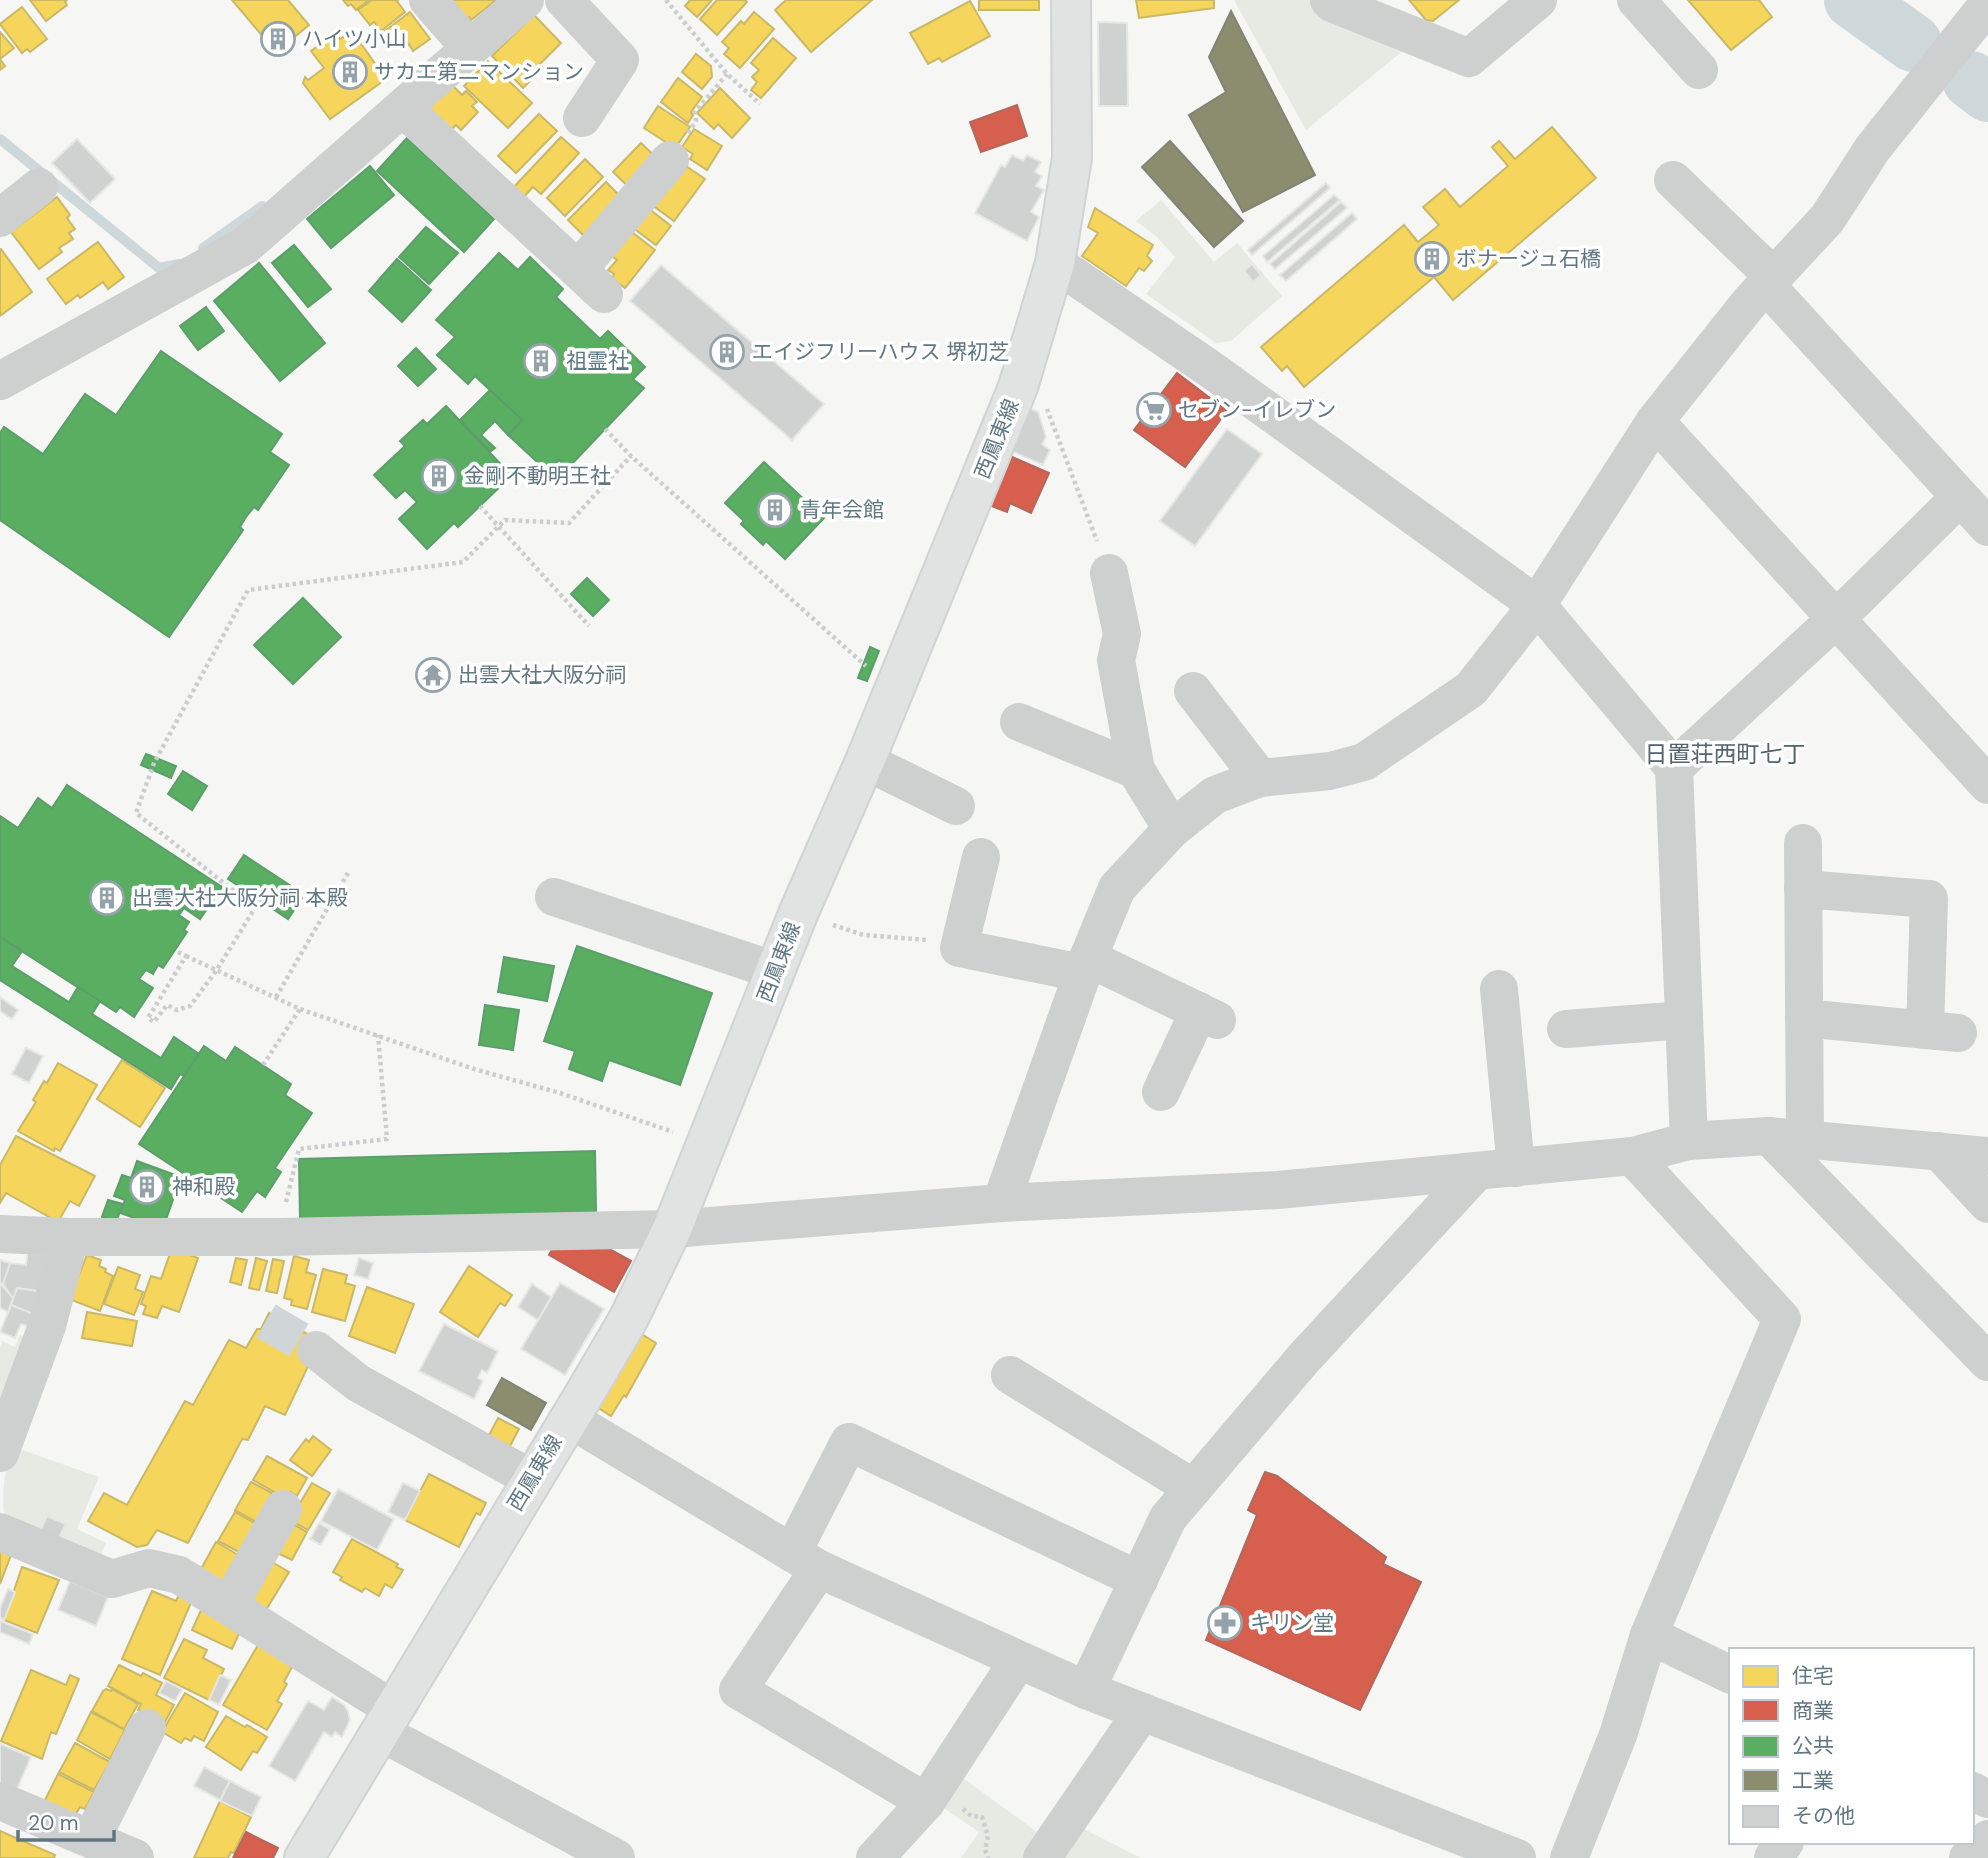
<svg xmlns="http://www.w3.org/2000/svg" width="1988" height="1858" font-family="'DM Sans','Noto Sans JP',sans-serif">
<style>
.green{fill:#e7eae3}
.homes{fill:#f6d55c;stroke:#c9b967;stroke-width:2}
.shops{fill:#d6604d;stroke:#b3675d;stroke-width:2}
.public{fill:#5aae61;stroke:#5c9e6b;stroke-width:2}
.industry{fill:#8c8c6e;stroke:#7f8674;stroke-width:2}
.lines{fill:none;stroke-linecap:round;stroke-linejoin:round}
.stream{stroke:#ced8da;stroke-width:10}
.river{stroke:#ced8da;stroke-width:58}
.building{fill:#d0d1d1;stroke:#e6e6e4;stroke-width:2}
.minor-tunnel{stroke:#d0d6d8;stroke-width:38;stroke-dasharray:38 19;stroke-linecap:butt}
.major-casing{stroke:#d1d2d3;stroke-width:42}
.path{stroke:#cccdce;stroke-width:4.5;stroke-dasharray:3.5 3.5;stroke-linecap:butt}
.minor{stroke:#ced0d0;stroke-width:38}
.major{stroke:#e1e2e2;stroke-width:38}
.labels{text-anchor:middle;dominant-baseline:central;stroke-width:7;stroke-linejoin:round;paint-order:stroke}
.poi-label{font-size:21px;fill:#607781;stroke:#fff;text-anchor:start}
.street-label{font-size:21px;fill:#607781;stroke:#fff}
.neighbourhood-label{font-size:23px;fill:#52646c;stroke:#fff}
</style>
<rect width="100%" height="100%" fill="#f6f6f5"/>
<g class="green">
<path d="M1234,0H1313L1404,50L1306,130Z"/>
<path d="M1161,200L1214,262L1237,243L1282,296L1231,341L1216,343L1146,294L1175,257L1157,237L1136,221Z"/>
<path d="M20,1335L32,1340L0,1419V1348L2,1341L15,1347Z"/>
<path d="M14,1447L99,1477L77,1529L106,1543L98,1560L6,1522C0,1496 4,1472 14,1447Z"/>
<path d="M959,1775L1041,1835L1024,1858H961L979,1832L939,1805Z"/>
<path d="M1078,1826L1141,1858H1055Z"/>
</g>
<g class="homes">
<path d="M30,0H67L65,2L67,5L46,21Z"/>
<path d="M232,0H288L309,25L276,52Z"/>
<path d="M343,0H369L356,10L351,4L348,6Z"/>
<path d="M372,0H398L397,1L405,12L381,31L374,22L370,25L358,10Z"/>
<path d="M453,0H496L471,20L469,17L463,22Z"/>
<path d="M690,0H712L697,17L685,6Z"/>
<path d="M717,0H745L747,2L717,35L700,19Z"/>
<path d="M786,0H872L811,52L775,10Z"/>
<rect x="979" y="0" width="60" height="10"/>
<path d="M1136,0H1214V8L1139,18Z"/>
<path d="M1409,0H1459L1433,21L1426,20Z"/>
<path d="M1688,0H1759L1772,17L1731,50Z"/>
<path d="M970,1L990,36L942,62L939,58L928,64L910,33Z"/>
<path d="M22,7L47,39L30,52L27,49L22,53L0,24Z"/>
<path d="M410,12L430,39L413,51L409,44L404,48L398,41L395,44L385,31Z"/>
<path d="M754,12L774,29L740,68L724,54L729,48L722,42L741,21L744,24Z"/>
<path d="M534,15L561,43L539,65L543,68L523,88L492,56Z"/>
<path d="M352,31L386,79L330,119L303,83L305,77L308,80L324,68L311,51L336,33L340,39Z"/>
<path d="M0,32L14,48L0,59L5,66L0,70Z"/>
<path d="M773,38L796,58L761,98L751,90L757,82L752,77L759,70L751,63Z"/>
<path d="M696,54L711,66L712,77L702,89L682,72Z"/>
<path d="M488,61L532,103L508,128L464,86Z"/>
<path d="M678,78L702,97L691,112L693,115L688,123L661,102Z"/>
<path d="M452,85L462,95L466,91L477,102L472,106L478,112L461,130L456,125L452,129L426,111Z"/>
<path d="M720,88L750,118L732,138L718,124L714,129L697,113Z"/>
<path d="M658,106L690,127L675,148L644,128Z"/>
<path d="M539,114L557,131L516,173L498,156Z"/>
<path d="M1552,127L1596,178L1453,300L1434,277L1304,387L1287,366L1282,371L1261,347L1404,225L1418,242L1439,225L1423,207L1445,189L1460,207L1508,166L1492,147L1499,141L1515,159Z"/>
<path d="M694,129L722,146L707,170L690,159L693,154L682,147Z"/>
<path d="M561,137L579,153L541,194L533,187L522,199L511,190Z"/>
<path d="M641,143L662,163L634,192L613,172Z"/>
<path d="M585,159L603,177L565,216L547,198Z"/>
<path d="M686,166L705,179L674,221L652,205Z"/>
<path d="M606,182L622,198L584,236L568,220Z"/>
<path d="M57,197L70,215L67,218L75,229L69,233L73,239L59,248L62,252L39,269L11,232Z"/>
<path d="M648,208L671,226L656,245L632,227Z"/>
<path d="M1095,208L1153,245L1147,256L1152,261L1144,271L1139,268L1126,286L1082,256L1098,233L1088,227Z"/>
<path d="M624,226L655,250L625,288L612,278L614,274L608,270L617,260L605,251Z"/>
<path d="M98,242L124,277L108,289L103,282L80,298L78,295L66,304L47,279Z"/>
<path d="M1,249L32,292L0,316V249Z"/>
<path d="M122,1060L165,1088L140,1127L97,1099Z"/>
<path d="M58,1063L97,1085L60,1151L55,1148L54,1151L18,1131L36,1102L33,1100L44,1081L47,1083Z"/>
<path d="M16,1136L95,1176L79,1206L70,1201L58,1222L6,1193L0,1203V1165Z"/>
<path d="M172,1248L198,1258L179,1312L162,1306L157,1318L143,1314L146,1306L141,1304L151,1276L161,1279Z"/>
<path d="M87,1255L101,1260L99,1266L106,1269L105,1272L113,1276L100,1311L69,1299Z"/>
<path d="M294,1256L309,1260L306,1272L316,1275L307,1309L291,1305L292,1300L284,1298Z"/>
<path d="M236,1258L247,1260L241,1285L230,1282Z"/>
<path d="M256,1258L267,1261L259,1290L249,1288Z"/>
<path d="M273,1259L284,1261L277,1293L266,1291Z"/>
<path d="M469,1266L512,1295L505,1306L500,1303L478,1337L440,1312Z"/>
<path d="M118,1267L140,1275L135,1289L143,1292L134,1315L104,1304Z"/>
<path d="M323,1269L347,1275L345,1283L355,1286L345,1321L312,1312Z"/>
<path d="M367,1287L414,1304L395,1353L349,1336Z"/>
<path d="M87,1312L137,1321L132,1346L82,1338Z"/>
<path d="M269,1313L320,1341L285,1415L265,1406L248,1440L242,1439L188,1543L157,1530L147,1545L137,1547L88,1521L104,1493L127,1505L185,1401L193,1405L229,1340L246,1348L257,1329H261Z"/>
<path d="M640,1333L656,1343L626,1397L624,1395L611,1416L595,1406Z"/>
<path d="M498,1418L519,1429L508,1450L487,1439Z"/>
<path d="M313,1436L331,1450L312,1476L290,1460L306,1439L309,1442Z"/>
<path d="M267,1456L307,1478L297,1496L290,1492L287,1499L253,1480Z"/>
<path d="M429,1474L486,1503L480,1515L476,1513L459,1547L405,1520Z"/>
<path d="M251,1482L272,1493L258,1523L235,1510Z"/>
<path d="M312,1483L330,1493L308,1530L290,1520Z"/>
<path d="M235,1512L258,1525L239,1552L218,1541Z"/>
<path d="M287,1521L307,1532L292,1560L271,1550Z"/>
<path d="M352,1539L398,1564L396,1567L403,1570L392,1588L385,1584L379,1596L365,1588L362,1592L340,1580L342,1577L333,1572Z"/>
<path d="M216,1542L240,1556L223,1587L196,1578Z"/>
<path d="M0,1551L11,1555L0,1584Z"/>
<path d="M267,1559L289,1572L263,1615L244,1597Z"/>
<path d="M22,1567L59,1580L37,1633L4,1620Z"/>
<path d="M152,1591L176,1601L180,1592L193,1598L160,1675L122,1659Z"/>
<path d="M202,1608L242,1627L232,1649L192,1630Z"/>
<path d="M184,1639L207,1650L203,1658L224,1669L209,1700L164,1678Z"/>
<path d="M258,1645L293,1665L284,1682L287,1684L277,1701L282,1704L267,1730L223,1705Z"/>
<path d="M119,1665L141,1676L143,1673L162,1683L156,1695L174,1705L164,1724L138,1710L141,1704L108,1686Z"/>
<path d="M31,1670L66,1685L70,1675L79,1679L56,1734L51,1732L42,1759L1,1741Z"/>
<path d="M106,1689L111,1691L112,1689L138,1704L124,1729L92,1711L103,1691Z"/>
<path d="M185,1693L218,1712L204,1741L194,1736L191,1741L185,1738L181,1743L162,1732Z"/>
<path d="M91,1712L125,1730L110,1759L77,1740Z"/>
<path d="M226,1716L245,1727L247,1725L267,1737L257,1753L253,1751L241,1770L206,1747Z"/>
<path d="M75,1743L110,1762L94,1790L59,1772Z"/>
<path d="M58,1774L94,1792L85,1809L80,1807L74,1817L43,1804Z"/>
<path d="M220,1801L251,1817L234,1853L231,1852L228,1858H194Z"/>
<path d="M0,1831L55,1855L54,1858H0Z"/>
</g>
<g class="shops">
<path d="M1017,105L1027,136L981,152L970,122Z"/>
<path d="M1177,373L1227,411L1185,467L1134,430Z"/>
<path d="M1010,456L1049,473L1031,513L1010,503L1007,512L989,505Z"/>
<path d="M591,1239L631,1261L614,1292L549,1255L556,1243Z"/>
<path d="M1265,1472L1277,1476L1386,1557L1383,1564L1421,1582L1360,1710L1206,1640L1257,1515L1248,1510Z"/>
<path d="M246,1832L278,1848L273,1858H233Z"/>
</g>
<g class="public">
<path d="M407,138L494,219L464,252L377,171Z"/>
<path d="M370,166L394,195L331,248L307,219Z"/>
<path d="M426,227L458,253L429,284L399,257Z"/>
<path d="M294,245L331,289L308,307L272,263Z"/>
<path d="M499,253L518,270L530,257L563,289L556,297L600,339L608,331L645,367L633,379L644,388L568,468L559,460L548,472L508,435L522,420L475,376L468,384L437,355L455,337L436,320Z"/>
<path d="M397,259L431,290L402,322L369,291Z"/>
<path d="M259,263L325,343L280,381L214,301Z"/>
<path d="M206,307L224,331L198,350L180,326Z"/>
<path d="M416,348L436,369L418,386L398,366Z"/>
<path d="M161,351L282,434L270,452L289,465L258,510L254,507L246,517L240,527L243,530L169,637L0,520V433L4,427L43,454L85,394L116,415Z"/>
<path d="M490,390L522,420L508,435L495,421L481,435L495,448L490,452L460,420Z"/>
<path d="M446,406L508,472L501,478L505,482L458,527L454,523L427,549L399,519L417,502L405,490L396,498L374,475L405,446L400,441L423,420L427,424Z"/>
<path d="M764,462L824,518L785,559L766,541L763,545L741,524L744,521L725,503Z"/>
<path d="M587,578L609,600L593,616L571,594Z"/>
<path d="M303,598L341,637L293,684L254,645Z"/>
<path d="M870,647L879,651L867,681L858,678Z"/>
<path d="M146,754L176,766L171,778L141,765Z"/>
<path d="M183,771L207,786L192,810L168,794Z"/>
<path d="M67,785L222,887L200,919L184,908L179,915L189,922L184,930L187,932L163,968L158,965L153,974L146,970L139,979L153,988L134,1017L120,1007L116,1012L0,937V816L18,828L38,798L52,808Z"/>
<path d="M244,855L297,890L295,893L302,898L288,919L228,879Z"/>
<path d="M0,937L22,951L12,966L69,1002L78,987L100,1001L92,1014L161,1058L174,1037L199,1054L184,1076L180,1074L171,1089L0,980Z"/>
<path d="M577,946L712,993L680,1085L609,1060L602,1081L569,1069L575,1051L544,1041Z"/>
<path d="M504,957L554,966L547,1001L498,992Z"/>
<path d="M485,1005L519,1010L513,1050L479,1045Z"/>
<path d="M204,1046L226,1061L235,1047L291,1084L285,1095L312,1113L275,1168L281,1172L265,1197L257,1191L242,1212L139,1144Z"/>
<path d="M595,1151L596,1212L300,1219L299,1159Z"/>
<path d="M137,1161L181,1177L163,1228L120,1213L125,1200L114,1196L122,1175L131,1178Z"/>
<path d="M108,1200L123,1204L116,1222L102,1217Z"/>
</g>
<g class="industry">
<path d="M1231,11L1315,175L1243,212L1189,115L1226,92L1209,57Z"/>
<path d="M1170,141L1243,221L1214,247L1142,167Z"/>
<path d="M502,1378L546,1403L531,1430L487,1405Z"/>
</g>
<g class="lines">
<g class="stream">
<path d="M0,139L159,268L179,264"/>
<path d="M203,248L262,206"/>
</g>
<g class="river">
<path d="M1853,0L1913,43"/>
<path d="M1971,80L1988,93"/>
</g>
</g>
<g class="building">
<path d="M1098,22L1127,23L1128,106H1099Z"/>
<path d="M77,139L115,179L90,203L52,163Z"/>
<path d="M1012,155L1023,161L1027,155L1041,162L1035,172L1042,176L1036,186L1044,190L1031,212L1039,217L1027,241L975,213L1001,165L1005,167Z"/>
<path d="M1326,183L1330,188L1252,255L1248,250Z"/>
<path d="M1334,195L1340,200L1267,262L1263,256Z"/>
<path d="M1341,202L1347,208L1275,269L1270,264Z"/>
<path d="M1352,213L1357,219L1286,281L1280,275Z"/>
<path d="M1252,264L1261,275L1253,282L1244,271Z"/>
<path d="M661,265L824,404L792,440L630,301Z"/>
<path d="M1025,406L1038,412L1046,437L1042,444L1050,450L1043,465L1007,449Z"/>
<path d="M1227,429L1262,454L1195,546L1160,521Z"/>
<path d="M0,997L18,1010L12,1019L0,1011Z"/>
<path d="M26,1048L43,1056L29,1083L12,1074Z"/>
<path d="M29,1244L55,1247L44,1292L17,1288L13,1298L3,1284L10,1263L26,1265Z"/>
<path d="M359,1258L373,1263L368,1279L354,1275Z"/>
<path d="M0,1260L10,1263L3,1284L0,1283Z"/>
<path d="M0,1283L13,1298L8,1312L0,1308Z"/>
<path d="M560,1283L604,1309L565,1375L521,1349Z"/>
<path d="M532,1284L551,1297L538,1320L518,1307Z"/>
<path d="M17,1288L44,1292L38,1316L11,1305Z"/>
<path d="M11,1305L38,1316L33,1328L21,1324L15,1338L0,1332Z"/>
<path d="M444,1324L498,1351L487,1373L482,1370L478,1378L483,1381L474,1399L419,1371Z"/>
<path d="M403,1483L420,1491L405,1520L388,1512Z"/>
<path d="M338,1489L394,1519L377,1550L321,1521Z"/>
<path d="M47,1516L66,1524L58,1540L40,1531Z"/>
<path d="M319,1523L330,1529L321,1545L310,1539Z"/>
<path d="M70,1581L108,1597L96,1626L58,1610Z"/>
<path d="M8,1589L15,1592L4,1620L0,1618V1608Z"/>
<path d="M0,1621L33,1634L29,1644L0,1632Z"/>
<path d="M220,1675L231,1680L219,1705L209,1700Z"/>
<path d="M166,1681L182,1689L175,1701L159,1693Z"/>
<path d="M332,1697L344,1705L348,1711L350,1720L342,1737L335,1732L332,1737L324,1732L295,1781L269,1766L308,1701L324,1710Z"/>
<path d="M0,1744L31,1757L16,1791L0,1784Z"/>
<path d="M204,1767L230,1781L220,1800L194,1786Z"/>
<path d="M230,1781L261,1797L252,1816L220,1801Z"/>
</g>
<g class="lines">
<path class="minor-tunnel" d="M266,1321L316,1350"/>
<g class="major-casing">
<path id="major" d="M304,1858L585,1393L628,1320L672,1229L798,914L865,761L1018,387L1055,263L1072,158L1071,0"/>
</g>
<g class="path">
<path d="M666,0L727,74L760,104"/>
<path d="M688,133L696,121L695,112L727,74"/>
<path d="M1047,409L1097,541"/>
<path d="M605,429L631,456L866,666"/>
<path d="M480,506L589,626"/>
<path d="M833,925L864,935L927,940"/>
<path d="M178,952L186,956L148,1018L154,1022L167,1005L177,1010L190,1006L216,971L255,908L136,813L154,763L248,590L463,562L505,520L569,523L631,456"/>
<path d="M186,956L300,1009L474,1069L560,1093L673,1132"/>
<path d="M276,997L348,873"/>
<path d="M263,1065L300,1009"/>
<path d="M286,1202L299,1149L387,1139L378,1035"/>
<path d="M963,1809L971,1816L982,1817L988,1836L985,1850L988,1858"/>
</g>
<g class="minor">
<path d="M428,0L470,48"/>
<path d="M564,0L620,60L582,118"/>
<path d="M1329,0L1332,3L1469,58L1538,0"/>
<path d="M1636,0L1699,70"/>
<path d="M403,108L604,294"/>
<path d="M1673,180L1773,276"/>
<path d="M0,218L39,187"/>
<path d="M1055,263L1213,371L1537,605L1674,768L1689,1141"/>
<path d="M578,270L670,160"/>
<path d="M1766,285L1988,527"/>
<path d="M0,381L246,245L525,0"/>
<path d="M1655,421L1988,785"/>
<path d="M1109,573L1122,634L1116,660L1136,770L1172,829"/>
<path d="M1193,691L1260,778"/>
<path d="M1019,722L1136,770"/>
<path d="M865,761L956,806"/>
<path d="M1674,768L1836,619L1960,497"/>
<path d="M1803,843L1805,1139"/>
<path d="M981,857L959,948L1082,973"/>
<path d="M1803,889L1929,899L1925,1030"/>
<path d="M554,897L776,971"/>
<path d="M1088,958L1217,1020"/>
<path d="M1499,989L1516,1168"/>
<path d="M1804,1018L1958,1033"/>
<path d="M1566,1029L1684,1020"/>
<path d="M1161,1092L1199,1011"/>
<path d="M1769,1136L1988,1362"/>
<path d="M1939,1151L1988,1204"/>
<path d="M1001,1203L1088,958L1117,888L1172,829L1215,795L1260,778L1330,771L1364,762L1471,689L1537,605L1655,421L1749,303L1827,219L1873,148L1988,4"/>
<path d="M0,1234L70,1237H278L672,1229L1001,1203L1278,1190L1632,1156L1689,1141L1769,1136L1988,1156"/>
<path d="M316,1350L358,1383L532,1479"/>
<path d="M1010,1375L1193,1488"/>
<path d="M568,1418L819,1569L1086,1690L1517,1858"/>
<path d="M0,1453L47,1326L70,1237"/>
<path d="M0,1532L112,1579L149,1568L179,1575L393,1709"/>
<path d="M792,1553L849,1442L1139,1580"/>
<path d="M819,1569L738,1690L926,1802"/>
<path d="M229,1606L283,1509"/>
<path d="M1649,1635L1731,1675"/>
<path d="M1086,1690L1168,1518L1304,1358L1477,1171"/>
<path d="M380,1732L616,1858"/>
<path d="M1972,1791L1988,1799"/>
<path d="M0,1801L135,1858"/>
<path d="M92,1838L147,1728"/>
<path d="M875,1858L926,1802L1018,1661"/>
<path d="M1042,1858L1142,1712"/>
<path d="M1569,1858L1618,1735L1649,1635L1782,1319L1632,1156"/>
<path d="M1773,1858L1785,1842"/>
<path d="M1968,1858L1988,1839"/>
</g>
<use href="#major" class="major"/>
</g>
<defs>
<g id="building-ring" transform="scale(1.75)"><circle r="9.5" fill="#fff" stroke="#94a3aa" stroke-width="1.5"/><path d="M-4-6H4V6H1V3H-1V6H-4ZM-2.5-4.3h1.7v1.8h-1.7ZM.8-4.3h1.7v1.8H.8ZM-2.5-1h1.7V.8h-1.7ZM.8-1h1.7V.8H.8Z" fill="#94a3aa"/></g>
<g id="supermarket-ring" transform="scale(1.75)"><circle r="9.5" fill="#fff" stroke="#94a3aa" stroke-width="1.5"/><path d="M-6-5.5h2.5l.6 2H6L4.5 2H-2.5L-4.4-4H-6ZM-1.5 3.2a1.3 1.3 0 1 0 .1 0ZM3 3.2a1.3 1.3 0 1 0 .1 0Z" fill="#94a3aa"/></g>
<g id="temple-ring" transform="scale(1.75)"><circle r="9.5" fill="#fff" stroke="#94a3aa" stroke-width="1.5"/><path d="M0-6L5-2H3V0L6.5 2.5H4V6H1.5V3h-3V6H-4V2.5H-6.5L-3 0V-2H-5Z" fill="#94a3aa"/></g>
<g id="pharmacy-ring" transform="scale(1.75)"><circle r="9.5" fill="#fff" stroke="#94a3aa" stroke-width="1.5"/><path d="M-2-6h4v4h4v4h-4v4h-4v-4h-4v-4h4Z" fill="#94a3aa"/></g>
</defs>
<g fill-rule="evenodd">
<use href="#building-ring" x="278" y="39"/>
<use href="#building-ring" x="350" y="72"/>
<use href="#building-ring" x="1432" y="259"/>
<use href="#building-ring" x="727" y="352"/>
<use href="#building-ring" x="541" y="361"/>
<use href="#supermarket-ring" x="1154" y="410"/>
<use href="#building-ring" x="439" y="476"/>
<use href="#building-ring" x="775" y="510"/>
<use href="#temple-ring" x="433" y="675"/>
<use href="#building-ring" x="107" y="898"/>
<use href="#building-ring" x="147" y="1187"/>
<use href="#pharmacy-ring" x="1225" y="1623"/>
</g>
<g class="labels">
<g class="poi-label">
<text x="302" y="39">ハイツ小山</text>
<text x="374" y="72">サカエ第二マンション</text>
<text x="1456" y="259">ボナージュ石橋</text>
<text x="752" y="352">エイジフリーハウス 堺初芝</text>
<text x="566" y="361">祖霊社</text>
<text x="1178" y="410">セブン-イレブン</text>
<text x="464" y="476">金剛不動明王社</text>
<text x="800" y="510">青年会館</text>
<text x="458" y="675">出雲大社大阪分祠</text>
<text x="132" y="898">出雲大社大阪分祠 本殿</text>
<text x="172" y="1187">神和殿</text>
<text x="1250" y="1623">キリン堂</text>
</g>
<g class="street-label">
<text transform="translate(997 439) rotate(-68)">西鳳東線</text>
<text transform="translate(779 962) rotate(-69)">西鳳東線</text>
<text transform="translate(535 1473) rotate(-59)">西鳳東線</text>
</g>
<g class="neighbourhood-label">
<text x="1725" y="754">日置荘西町七丁</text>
</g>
</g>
<rect x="1729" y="1648" width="245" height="196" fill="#ffffff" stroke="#bfc9cd" stroke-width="2"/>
<rect x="1743" y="1666" width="35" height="21" fill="#f6d55c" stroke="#bfc9cd" stroke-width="2"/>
<text x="1792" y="1683" font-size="21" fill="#607781">住宅</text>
<rect x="1743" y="1700" width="35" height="21" fill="#d6604d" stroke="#bfc9cd" stroke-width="2"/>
<text x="1792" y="1718" font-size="21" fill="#607781">商業</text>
<rect x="1743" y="1736" width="35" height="21" fill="#5aae61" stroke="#bfc9cd" stroke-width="2"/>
<text x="1792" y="1753" font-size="21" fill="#607781">公共</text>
<rect x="1743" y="1770" width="35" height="21" fill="#8c8c6e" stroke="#bfc9cd" stroke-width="2"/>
<text x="1792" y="1788" font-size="21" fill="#607781">工業</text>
<rect x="1743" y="1806" width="35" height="21" fill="#d0d1d1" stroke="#bfc9cd" stroke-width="2"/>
<text x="1792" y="1823" font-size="21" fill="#607781">その他</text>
<path d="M18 1830v10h96v-10" fill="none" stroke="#607781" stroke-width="3.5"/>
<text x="28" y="1830" font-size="21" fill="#607781" stroke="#ffffff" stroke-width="5" paint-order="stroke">20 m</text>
</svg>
